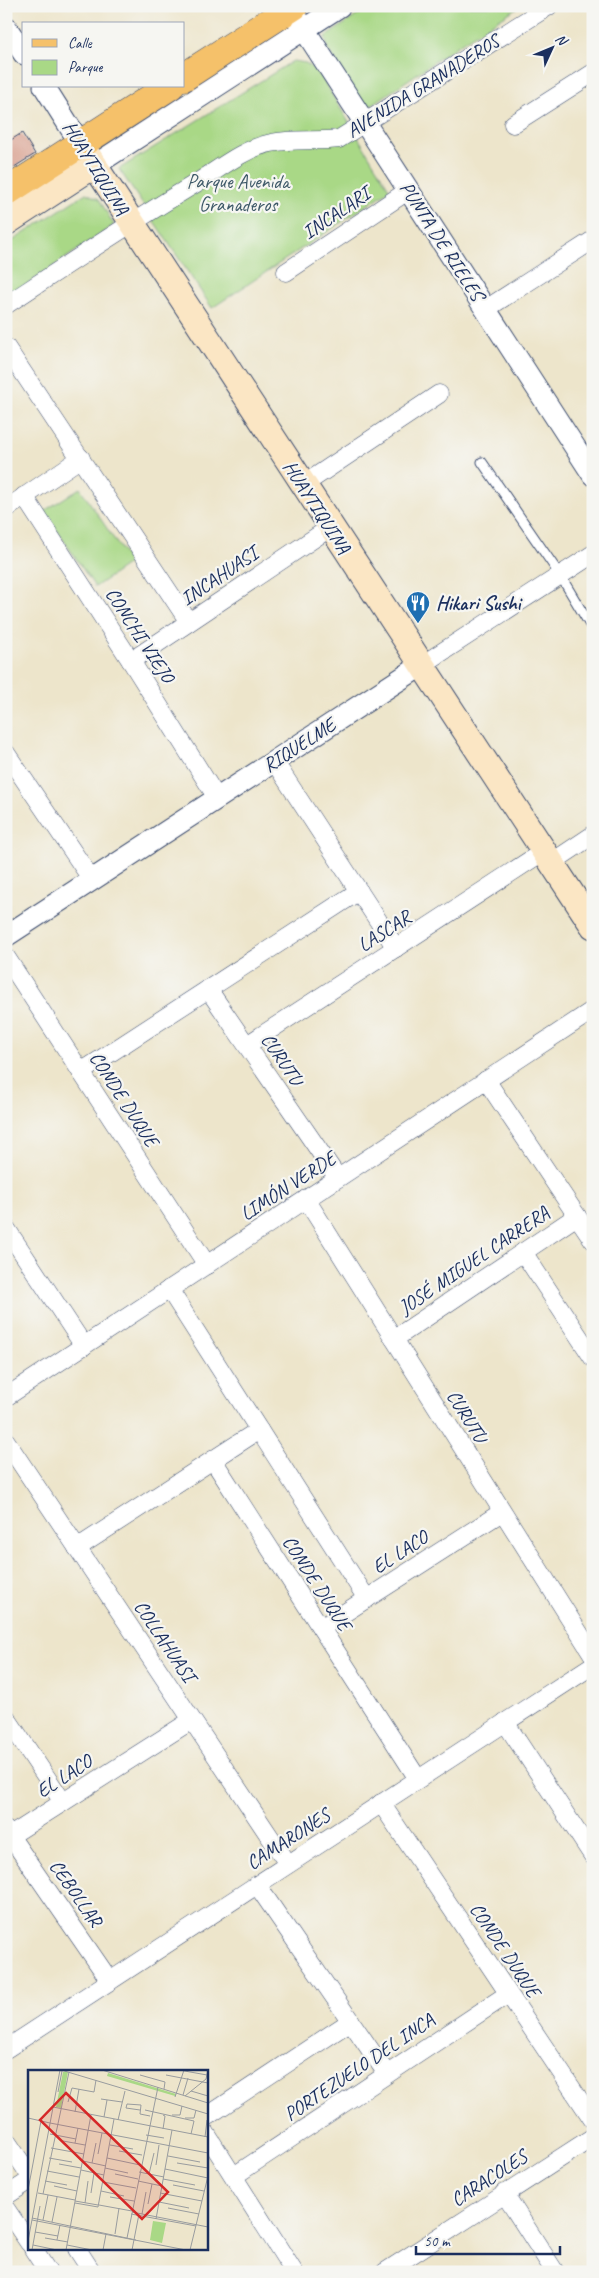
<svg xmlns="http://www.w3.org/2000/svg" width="599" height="2278" font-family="Caveat,sans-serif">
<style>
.green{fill:#a9d886;stroke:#628472}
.building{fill:#d59583}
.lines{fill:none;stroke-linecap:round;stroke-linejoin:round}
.service-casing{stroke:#3a4a6e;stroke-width:11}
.minor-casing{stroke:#3a4a6e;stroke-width:19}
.tertiary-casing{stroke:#3a4a6e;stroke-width:23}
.secondary-casing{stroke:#3a4a6e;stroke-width:27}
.primary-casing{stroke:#3a4a6e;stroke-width:29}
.service{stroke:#fff;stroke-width:9}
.minor{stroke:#fff;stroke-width:18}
.tertiary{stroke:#fff;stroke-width:21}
.secondary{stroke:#fbe6c4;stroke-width:25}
.primary{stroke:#f5c16b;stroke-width:28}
.labels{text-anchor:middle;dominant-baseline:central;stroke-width:4.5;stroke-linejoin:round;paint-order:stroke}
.street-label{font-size:20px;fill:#1b2f5e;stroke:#f6f6f2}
.park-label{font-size:20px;fill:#3e5968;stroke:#f6f6f2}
.poi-label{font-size:20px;font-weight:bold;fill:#1b2f5e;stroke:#f6f6f2;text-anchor:start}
.inset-road{fill:none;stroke:#999c9f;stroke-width:1}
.view{fill:#d62828;fill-opacity:0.15;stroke:#d62828;stroke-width:2.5}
.inset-edge{fill:none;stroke:#1b2f5e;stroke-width:2.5}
</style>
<rect width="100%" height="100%" fill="#f6f6f2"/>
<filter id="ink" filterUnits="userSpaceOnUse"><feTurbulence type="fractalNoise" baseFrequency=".02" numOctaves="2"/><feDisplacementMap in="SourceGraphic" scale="10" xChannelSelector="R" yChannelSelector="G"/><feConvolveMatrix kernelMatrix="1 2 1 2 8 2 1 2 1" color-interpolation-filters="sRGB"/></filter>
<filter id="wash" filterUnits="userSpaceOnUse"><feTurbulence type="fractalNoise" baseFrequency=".0096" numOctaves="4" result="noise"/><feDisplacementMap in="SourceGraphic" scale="20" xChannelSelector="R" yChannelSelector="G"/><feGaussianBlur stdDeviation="1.12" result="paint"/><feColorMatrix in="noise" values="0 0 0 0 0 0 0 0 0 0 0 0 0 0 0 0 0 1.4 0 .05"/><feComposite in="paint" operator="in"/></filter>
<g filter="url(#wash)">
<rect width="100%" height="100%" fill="#ede5cb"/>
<g class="green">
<path d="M371,6H520L463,42L366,109L328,50L325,37Z"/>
<path d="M293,61L306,63L319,73L390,190L212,308L119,169Z"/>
<path d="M86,193L99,199L114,225L6,299V245Z"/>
<path d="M80,488L130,563L95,587L44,511Z"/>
</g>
<g id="blocks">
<path class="building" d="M22,133L35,154L6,172V143Z"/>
</g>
</g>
<g filter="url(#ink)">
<use href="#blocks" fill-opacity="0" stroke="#3a4a6e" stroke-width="1"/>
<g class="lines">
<g class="service-casing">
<path id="service" d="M482,462L560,575L593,630"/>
</g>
<g class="minor-casing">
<g id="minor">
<path d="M513,124L593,73"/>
<path d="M286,272L409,190"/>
<path d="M6,305C70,263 133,221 198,182C220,168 245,148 271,143C294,138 317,142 339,139L549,6"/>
<path d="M486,309L593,240"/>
<path d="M6,347L189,622"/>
<path d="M303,485L439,394"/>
<path d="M24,496L131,661L217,798"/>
<path d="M6,509L81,458"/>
<path d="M131,661L331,527"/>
<path d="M422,665L593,554"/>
<path d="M6,753L92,880"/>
<path d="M274,761L396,948"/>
<path d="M551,863L593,835"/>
<path d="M6,957L207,1265"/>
<path d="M208,989L338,1178"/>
<path d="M247,1045L544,851"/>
<path d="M81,1072L359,891"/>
<path d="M486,1080L593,1240"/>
<path d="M306,1199L593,1655"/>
<path d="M6,1228L84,1346"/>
<path d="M523,1252L593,1358"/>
<path d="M169,1289L367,1599"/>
<path d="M394,1339L577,1216"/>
<path d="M6,1397L593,1010"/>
<path d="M6,1441L288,1864"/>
<path d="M213,1460L418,1779"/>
<path d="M77,1548L259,1430"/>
<path d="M321,1628L502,1512"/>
<path d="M6,1717L63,1802"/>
<path d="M505,1722L593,1856"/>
<path d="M381,1803L593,2120"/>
<path d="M6,1830L110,1981"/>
<path d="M10,1836L192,1720"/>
<path d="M257,1885L387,2074"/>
<path d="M6,2049L593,1665"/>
<path d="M206,2117L351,2021"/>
<path d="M206,2133L294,2272"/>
<path d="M6,2140L29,2174"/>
<path d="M234,2176L508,1994"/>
<path d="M504,2193L555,2272"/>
<path d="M6,2196L29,2181"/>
<path d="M6,2209L29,2243"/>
<path d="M33,2249L48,2272"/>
<path d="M77,2249L92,2272"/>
<path d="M385,2272L593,2137"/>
</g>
</g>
<g class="tertiary-casing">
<g id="tertiary">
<path d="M291,9L593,475"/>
<path d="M6,27L24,54"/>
<path d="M44,86L80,143"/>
<path d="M95,165L340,6"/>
<path d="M6,936L422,665"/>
</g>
</g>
<g class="secondary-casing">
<g id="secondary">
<path d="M80,143L593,926"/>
<path d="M6,223L95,165"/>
</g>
</g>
<g class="primary-casing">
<g id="primary">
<path d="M184,77L294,6"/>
<path d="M6,192L170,86"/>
</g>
</g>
<use href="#service" class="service"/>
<use href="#minor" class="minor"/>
<use href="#tertiary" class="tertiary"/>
<use href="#secondary" class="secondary"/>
<use href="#primary" class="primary"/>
</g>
</g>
<defs>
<g id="restaurant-pin" transform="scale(1.25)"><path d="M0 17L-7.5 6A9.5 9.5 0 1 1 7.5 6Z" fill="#1f6fb2" stroke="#f6f6f2"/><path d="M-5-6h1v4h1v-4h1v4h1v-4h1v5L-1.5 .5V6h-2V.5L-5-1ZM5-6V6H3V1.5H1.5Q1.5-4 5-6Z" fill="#fff"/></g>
</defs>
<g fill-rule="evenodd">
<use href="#restaurant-pin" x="418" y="603"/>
</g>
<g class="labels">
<g class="street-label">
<text transform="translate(423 86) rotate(-32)">AVENIDA GRANADEROS</text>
<text transform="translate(96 168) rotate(58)">HUAYTIQUINA</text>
<text transform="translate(336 213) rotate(-34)">INCALARI</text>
<text transform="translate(442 241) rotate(57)">PUNTA DE RIELES</text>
<text transform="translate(317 507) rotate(57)">HUAYTIQUINA</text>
<text transform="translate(219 576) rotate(-34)">INCAHUASI</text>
<text transform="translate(140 635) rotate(57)">CONCHI VIEJO</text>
<text transform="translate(299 745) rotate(-33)">RIQUELME</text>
<text transform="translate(384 931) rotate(-33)">LASCAR</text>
<text transform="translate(282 1059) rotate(56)">CURUTU</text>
<text transform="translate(124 1099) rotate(57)">CONDE DUQUE</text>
<text transform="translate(288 1186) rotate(-33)">LIMÓN VERDE</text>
<text transform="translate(474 1260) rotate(-34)">JOSÉ MIGUEL CARRERA</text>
<text transform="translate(467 1416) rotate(58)">CURUTU</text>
<text transform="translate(400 1552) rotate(-33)">EL LACO</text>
<text transform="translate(317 1583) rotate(57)">CONDE DUQUE</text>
<text transform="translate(165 1641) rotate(56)">COLLAHUASI</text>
<text transform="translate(64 1776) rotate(-33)">EL LACO</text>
<text transform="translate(288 1839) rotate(-33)">CAMARONES</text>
<text transform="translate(76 1893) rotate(55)">CEBOLLAR</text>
<text transform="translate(505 1950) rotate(56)">CONDE DUQUE</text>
<text transform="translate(359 2067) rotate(-34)">PORTEZUELO DEL INCA</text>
<text transform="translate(489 2178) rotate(-33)">CARACOLES</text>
</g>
<g class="park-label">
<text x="238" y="181">Parque Avenida<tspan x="238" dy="23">Granaderos</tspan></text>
</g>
<g class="poi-label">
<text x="436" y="603">Hikari Sushi</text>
</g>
</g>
<g transform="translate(28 2070)">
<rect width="180" height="180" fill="#ede5cb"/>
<path d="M35,2H40L33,38L28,37ZM80,3L148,24L147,26L79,6ZM125,151L138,153L134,173L122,170Z" fill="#a9d886"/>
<path class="inset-road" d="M33,0L180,44M74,0L180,33M151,0L179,5M112,5L137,12L136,19M138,5L180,13M163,21L180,26M30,22L34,1M155,25L160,8M157,26L178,9L180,0M147,27L156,0M73,29L94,32M40,32L44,18L66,22L68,10M25,37L180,67M112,40L98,38L99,34L113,35L112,44L122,46M117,40L166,51L163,64M47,42L51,19M135,45L137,46L135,59M144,45H152L154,36M76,47L79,30M0,48L22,53M157,48H166L168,40M90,50L97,21M22,53L180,83M22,64L48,69M118,65L136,68M177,67L179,50M35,71L57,75M47,73L50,58M82,75L105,79M23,78L56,84M91,81L114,85M70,84L74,63M140,86L172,92M21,88L44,92M79,88L112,95M55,91L78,96M64,93L68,73M149,93L180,98M31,94L53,98M128,95L131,75M77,98L100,103M137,99L180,108M53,100L76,105M19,101L51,107M111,102L136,107M87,104L110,109M121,104L126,83M135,109L167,115M17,111L39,115M110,111L134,116M75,112L108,118M145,115L176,121M26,116L49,121M0,120L13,51M73,121L96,126M10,123L47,130M63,123L66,103M132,123L174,131M15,124L41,2M82,127L106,131M47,131L70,135M131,132L161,138M47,133L70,137L86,49M57,133L60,111M120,134L124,114M71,135L104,141M140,138L171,144M104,142L180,157M103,144L168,156M114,144L118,122M4,148L108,170M128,149L144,60M4,150L158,180M15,150L20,125M24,152L29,127M7,162L30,166M87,164L91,138M17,168L40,172M99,168L130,17M29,170L32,155M0,171L32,0M5,175L29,180M39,175L64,180M4,180L12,136M38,180L63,45M75,180L78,164M104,180L111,144M162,180L180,106"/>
<path class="view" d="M38,23L140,122L114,149L12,50Z"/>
<rect width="180" height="180" class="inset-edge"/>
</g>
<rect width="599" height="2278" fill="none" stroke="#f6f6f2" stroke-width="25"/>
<rect x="22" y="22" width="162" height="65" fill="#f6f6f2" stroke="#9ea6b7"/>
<rect x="32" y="39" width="25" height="8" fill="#f5c16b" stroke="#9ea6b7"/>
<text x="68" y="48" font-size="15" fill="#1b2f5e">Calle</text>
<rect x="32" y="60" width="25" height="15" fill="#a9d886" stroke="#9ea6b7"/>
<text x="68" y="72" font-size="15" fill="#1b2f5e">Parque</text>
<g transform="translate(552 48) rotate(46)" stroke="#f6f6f2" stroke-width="4" paint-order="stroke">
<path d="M0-4L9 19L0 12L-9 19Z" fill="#1b2f5e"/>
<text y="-8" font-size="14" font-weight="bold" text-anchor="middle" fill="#1b2f5e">N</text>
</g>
<path d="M416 2246v8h144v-8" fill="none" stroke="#1b2f5e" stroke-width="2.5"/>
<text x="424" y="2246" font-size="15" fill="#1b2f5e" stroke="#f6f6f2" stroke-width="4" paint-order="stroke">50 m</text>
</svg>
